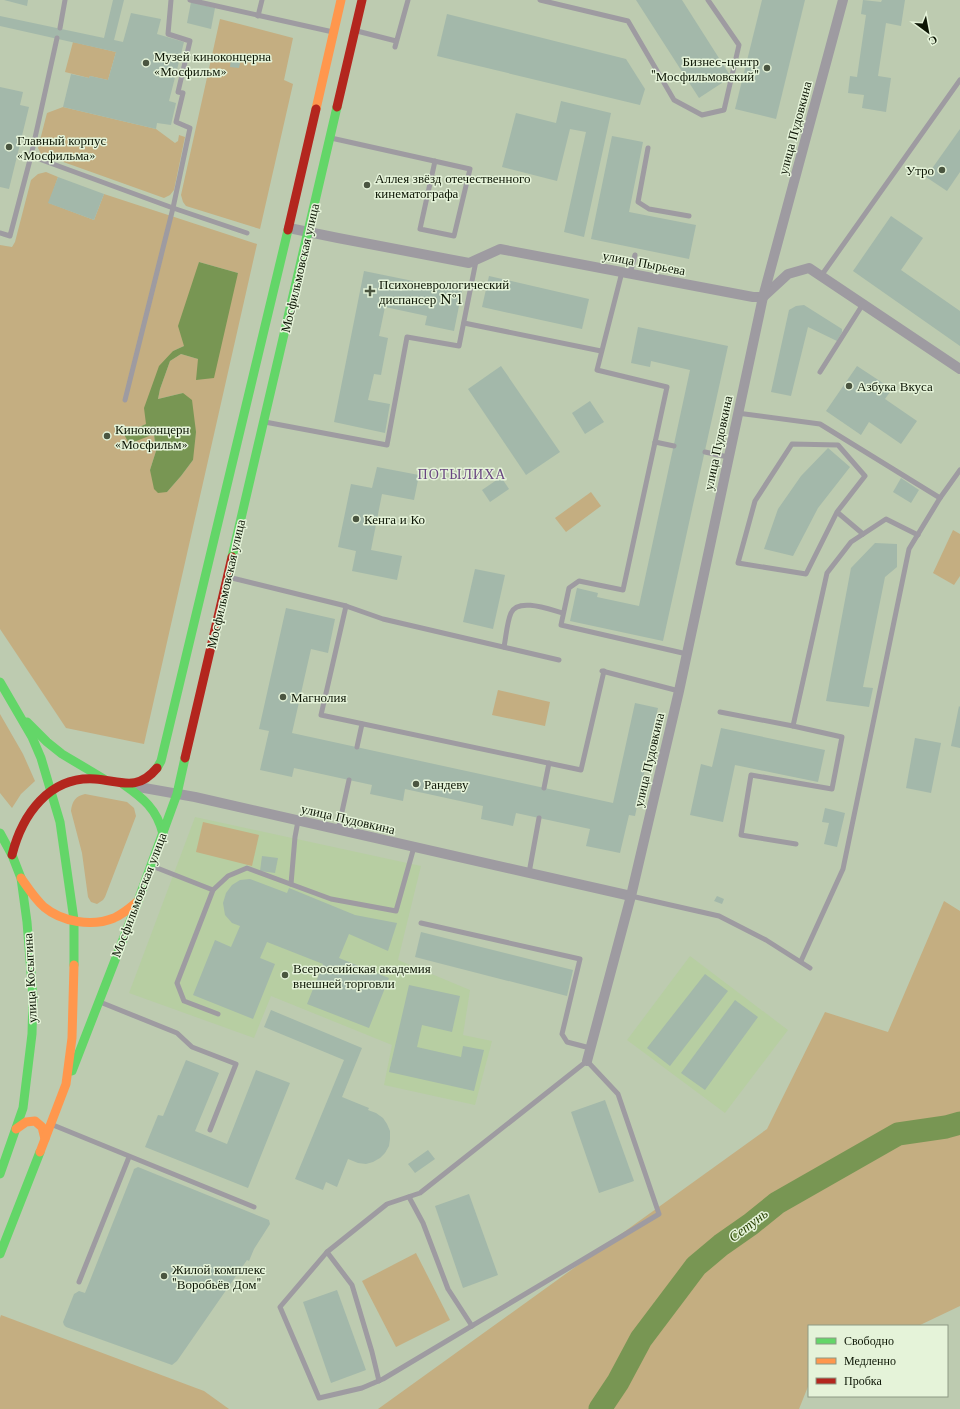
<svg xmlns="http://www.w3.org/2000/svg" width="960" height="1409" font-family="'Libre Baskerville',serif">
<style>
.built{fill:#b7cea2}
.green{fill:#c4ae81;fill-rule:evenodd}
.water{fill:#789653}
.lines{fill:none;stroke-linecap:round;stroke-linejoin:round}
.river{stroke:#789653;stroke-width:23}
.building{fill:#a3b8aa}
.lane{stroke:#9e9ba1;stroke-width:5}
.street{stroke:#9e9ba1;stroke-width:10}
.fast{stroke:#63d668;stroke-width:9}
.slow{stroke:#ff974d;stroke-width:9}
.jam{stroke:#b3261e;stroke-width:9}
.poi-dot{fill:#4a5540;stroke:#e5f3d9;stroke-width:1.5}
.labels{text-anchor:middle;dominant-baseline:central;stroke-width:3;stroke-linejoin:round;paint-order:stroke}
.poi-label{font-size:13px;fill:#0c1504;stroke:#e5f3d9;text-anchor:start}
.street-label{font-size:13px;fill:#0c1504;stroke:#e5f3d9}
.neighbourhood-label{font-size:14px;letter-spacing:1px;fill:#684580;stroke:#e5f3d9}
.water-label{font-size:14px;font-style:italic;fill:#263f00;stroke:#e5f3d9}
</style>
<rect width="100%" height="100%" fill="#bdcbb0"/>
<g class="built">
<path d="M195,817L421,866L398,960L470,990L463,1035L492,1041L475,1105L384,1085L392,1045L271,996L254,1038L129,993Z"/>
<path d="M690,956L788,1030L725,1113L627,1040Z"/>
</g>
<g class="green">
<path d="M220,19L293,38L284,80L293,84L260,229L186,206L183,202L181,195Z"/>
<path d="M73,42L116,52L108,80L90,76L89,78L65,72Z"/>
<path d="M63,107L156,129L175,143L178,141L179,135L185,137L174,190L170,195L164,198L41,154L38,148L47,113Z"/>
<path d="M46,172L58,177L49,203L94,220L104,194L257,244L144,744L66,728L0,629V245L12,247L15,242L31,180L38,174ZM199,262L238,273L198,359L181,354L170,361L160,389L158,399L183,393L193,460L181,476L167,492L150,470L156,451L154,433L124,434L146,424L173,351L184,346Z"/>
<path d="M591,492L601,506L566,532L555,518Z"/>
<path d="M953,530L960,534V576L954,585L933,573Z"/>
<path d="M498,690L550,702L545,726L492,715Z"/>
<path d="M0,714L23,754L35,781L21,794L12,808L0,793Z"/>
<path d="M85,794L127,802L134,808L136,816L105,897L103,900L97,904L91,902L88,897L82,853L71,811C72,801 76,796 85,794Z"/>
<path d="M203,822L259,835L252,866L196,852Z"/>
<path d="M944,901L960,911V1306L918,1326H809V1384L799,1409H378L767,1129L825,1012L888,1032Z"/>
<path d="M416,1253L450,1320L396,1347L362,1281Z"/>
<path d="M1,1315L204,1391L229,1409H0V1318Z"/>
</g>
<path class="water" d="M199,262L238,273L214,378L196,380L198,359L181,354L170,361L160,389L158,399L183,393L192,400L196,432L193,460L181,476L167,492L158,493L154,489L150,470L156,451L154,434L129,444L124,434L146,424L144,408L159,366L173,351L184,346L178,326Z"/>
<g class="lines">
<path class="river" d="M600,1409L618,1382L641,1339L696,1266L721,1245L751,1224L777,1203L898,1134L946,1127L960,1123"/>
</g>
<g class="building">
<path d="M4,0H28L27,6Z"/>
<path d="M113,0H124L114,40L123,42L131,13L161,19L157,34L184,42L169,101L176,103L171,125L157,123L156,129L63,107L71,74L89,78L90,76L108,80L116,52L0,26V16L104,38Z"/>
<path d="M636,0H682L731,77L699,98Z"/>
<path d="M762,0H805L776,119L735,109Z"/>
<path d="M863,0L881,2L882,0H905L901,26L886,23L878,76L891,78L886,112L862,108L864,95L848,93L850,76L857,77L866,15L861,14Z"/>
<path d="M191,2L215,8L211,29L187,23Z"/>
<path d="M447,14L626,59L645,89L640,105L437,56Z"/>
<path d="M231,57L241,59L239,68L230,67Z"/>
<path d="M0,87L23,92L20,105L29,107L9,189L0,187Z"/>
<path d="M561,101L611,113L584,237L564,232L586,132L570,129L557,181L502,167L516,113L556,123Z"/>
<path d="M960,129V172L947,191L926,177Z"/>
<path d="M612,136L643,142L629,212L696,225L689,259L591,239Z"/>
<path d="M58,177L104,194L94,220L48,203Z"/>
<path d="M891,216L923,238L901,270L960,311V346L853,271Z"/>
<path d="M364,271L462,291L454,331L425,325L427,316L385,307L379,336L388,338L381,375L374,374L368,400L390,404L385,433L334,422Z"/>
<path d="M489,276L589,299L582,329L482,307Z"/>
<path d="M804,305L842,329V332L837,341L808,327L791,396L771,392L789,310L796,306Z"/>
<path d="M638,327L728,346L663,641L570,621L577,588L598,593L597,597L639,606L690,370L651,361L650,367L631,363Z"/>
<path d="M501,366L560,452L526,475L468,389Z"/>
<path d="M857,366L892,389L885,399L917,421L901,444L869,422L861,435L826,411Z"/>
<path d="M590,401L604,422L585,434L572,413Z"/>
<path d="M828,448L850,467L818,508L793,556L764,549L778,509L801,476Z"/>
<path d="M377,467L419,475L414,500L382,494L371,550L402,556L397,580L352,571L356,551L338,547L351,484L372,488Z"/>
<path d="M501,477L509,489L490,502L482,490Z"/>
<path d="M901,478L919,490L911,503L893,492Z"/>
<path d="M875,543L897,544V567L885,577L863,687L873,688L869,707L826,701L851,568Z"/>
<path d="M475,569L505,575L493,629L463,622Z"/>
<path d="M286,608L335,619L328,653L311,649L292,733L613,803L635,703L658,708L635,816L629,815L620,853L586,846L590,829L516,813L513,826L481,819L483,806L405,789L403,801L370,794L372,785L294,768L292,777L260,770L269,731L259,729Z"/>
<path d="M959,706L960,707V748L951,746Z"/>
<path d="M721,728L825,750L818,782L735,765L723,822L690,815L701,764L712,767Z"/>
<path d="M915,738L941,743L931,793L906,788Z"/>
<path d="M825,808L845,813L837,847L824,844L829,823L822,822Z"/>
<path d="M262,856L278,858L275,873L260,871Z"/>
<path d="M250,879L287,893L289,888L355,915L397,923L388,951L349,934L339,958L389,978L369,1028L307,1004L323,964L267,942L260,958L275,964L253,1019L193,995L215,940L231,947L240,926L232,923L225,915L223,903L226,893L232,885L240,880Z"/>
<path d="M717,896L724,899L722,904L714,901Z"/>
<path d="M421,932L573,970L567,996L415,957Z"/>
<path d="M705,974L728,991L670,1066L647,1048Z"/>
<path d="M409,985L460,996L452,1032L422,1025L417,1047L461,1057L463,1046L484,1050L474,1091L389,1072Z"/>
<path d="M735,1000L758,1017L705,1090L681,1073Z"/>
<path d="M271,1010L362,1048L342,1097L369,1108L368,1110L376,1113L383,1118L387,1124L390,1131V1139L389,1146L385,1153L380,1158L373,1162L366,1164L358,1163L348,1159L337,1187L326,1182L323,1190L295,1179L344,1060L264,1027Z"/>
<path d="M186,1060L219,1073L195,1131L227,1144L256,1070L290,1083L248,1188L145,1147L158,1115L163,1116Z"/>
<path d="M605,1100L634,1181L599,1193L571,1112Z"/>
<path d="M428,1150L435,1159L415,1173L408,1164Z"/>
<path d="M138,1167L269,1220L270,1224L254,1249L249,1261L247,1260L177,1361L172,1365L66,1327L64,1325L63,1322L74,1294L79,1291L85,1293L133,1172L134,1169Z"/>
<path d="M469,1194L498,1275L463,1288L435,1206Z"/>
<path d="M337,1290L366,1370L331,1383L303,1302Z"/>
</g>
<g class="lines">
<g class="lane">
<path d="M190,0L333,32"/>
<path d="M540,0L628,21L674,100L702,115L724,110L739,45L708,0"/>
<path d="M258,16L262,0"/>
<path d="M60,28L65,0"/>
<path d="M357,31L396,41"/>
<path d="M395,47L408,0"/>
<path d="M331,138L470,169L454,236L420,229L435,161"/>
<path d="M648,148L638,202L649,209L689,216"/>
<path d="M31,156L173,208L247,233"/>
<path d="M0,233L10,236L31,156L57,38"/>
<path d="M622,272L597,370L667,387L623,590L579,581L569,588L561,625L687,654"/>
<path d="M630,274L635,255"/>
<path d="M821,276L960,80"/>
<path d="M464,323L601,351"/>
<path d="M820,372L863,304"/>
<path d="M125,400L173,208L190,128L176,122L183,93L178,92L190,41L168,34L171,0"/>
<path d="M737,413L820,424L940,498L960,470"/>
<path d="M265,422L387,445L407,337L459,346L476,261"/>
<path d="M655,442L674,446"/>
<path d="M705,452L728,457"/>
<path d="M837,512L806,574L738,563L755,501L792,444L838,445L865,476L837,512L863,534"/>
<path d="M228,577L346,606L383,619L559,660"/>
<path d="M346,606L321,715L581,770L604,671"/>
<path d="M504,647C506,637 507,622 511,613C518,597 551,610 563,613"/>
<path d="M602,671L679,691"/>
<path d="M720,712L793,726L827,573L851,542L886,519L918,535"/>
<path d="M793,726L842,737L832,789L751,775L741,835L796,844"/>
<path d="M357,747L362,724"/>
<path d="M544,788L549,763"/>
<path d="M338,830L349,780"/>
<path d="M152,866L213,890"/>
<path d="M529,873L539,818"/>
<path d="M291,884L295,837L298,821"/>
<path d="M631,896L719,916L766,940L810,968"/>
<path d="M421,923L580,959L562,1034L567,1042L590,1048"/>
<path d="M801,961L843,869L909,549L940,498"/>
<path d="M100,1002L177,1033L192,1047L236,1064L210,1130"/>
<path d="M218,1014L184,1001L177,983L213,890L228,876L247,868L331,899L396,911L414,847"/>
<path d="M587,1061L618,1094L659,1214L383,1379L362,1388L319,1398L280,1307L327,1252L387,1204L420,1193Z"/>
<path d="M53,1125L254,1207"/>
<path d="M409,1197L423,1223L448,1289L472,1326"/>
<path d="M327,1252L352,1285L372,1352L379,1381"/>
<path d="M79,1282L129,1157"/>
</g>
<g class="street">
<path d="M289,228L338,238L469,263L500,249L753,297H763L788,274L809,268L960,369"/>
<path d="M133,786L195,797L631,896"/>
<path d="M587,1061L631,896L679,691L763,297L843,0"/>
</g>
<g class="fast">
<path d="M232,557L337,107"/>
<path d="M0,682L32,737L41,758L60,822L74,920V965"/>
<path d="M27,722L47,742L62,754L104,779"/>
<path d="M157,768L161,761L288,230"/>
<path d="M123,784C143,798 157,809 163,834"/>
<path d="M0,833L12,855L21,878L27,922L33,998L32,1034L23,1108L0,1174"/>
<path d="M72,1071L138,901L177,794L185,758"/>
<path d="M0,1254L40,1152"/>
</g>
<g class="slow">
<path d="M316,109L341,0"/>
<path d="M21,878C28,888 35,899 44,907C62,922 92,927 114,918C123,914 130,908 137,902"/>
<path d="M16,1129L26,1122L35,1121L42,1127L45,1139"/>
<path d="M40,1152L66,1084L72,1038L74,965"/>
</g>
<g class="jam">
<path d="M337,107L362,0"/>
<path d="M288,230L316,109"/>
<path d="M185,758L232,557"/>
<path d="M12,855C22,815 49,776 95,779C121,781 137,792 157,768"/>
</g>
</g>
<g class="poi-dot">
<circle cx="146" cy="63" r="4"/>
<circle cx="767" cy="68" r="4"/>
<circle cx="9" cy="147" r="4"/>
<circle cx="942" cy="170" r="4"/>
<circle cx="367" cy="185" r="4"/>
<path d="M368 285h4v4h4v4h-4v4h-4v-4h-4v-4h4z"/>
<circle cx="849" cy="386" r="4"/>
<circle cx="107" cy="436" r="4"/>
<circle cx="356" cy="519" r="4"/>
<circle cx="283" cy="697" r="4"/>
<circle cx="416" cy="784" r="4"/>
<circle cx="285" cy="975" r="4"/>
<circle cx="164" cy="1276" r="4"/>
</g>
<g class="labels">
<g class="poi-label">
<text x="154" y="56">Музей киноконцерна<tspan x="154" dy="15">«Мосфильм»</tspan></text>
<text x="759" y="61" text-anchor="end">Бизнес-центр<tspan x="759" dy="15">"Мосфильмовский"</tspan></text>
<text x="17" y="140">Главный корпус<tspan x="17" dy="15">«Мосфильма»</tspan></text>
<text x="934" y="170" text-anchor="end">Утро</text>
<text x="375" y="178">Аллея звёзд отечественного<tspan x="375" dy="15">кинематографа</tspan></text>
<text x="379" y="284">Психоневрологический<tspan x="379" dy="15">диспансер №1</tspan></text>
<text x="857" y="386">Азбука Вкуса</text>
<text x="115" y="429">Киноконцерн<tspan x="115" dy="15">«Мосфильм»</tspan></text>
<text x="364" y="519">Кенга и Ко</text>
<text x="291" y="697">Магнолия</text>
<text x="424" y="784">Рандеву</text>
<text x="293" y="968">Всероссийская академия<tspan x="293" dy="15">внешней торговли</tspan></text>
<text x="172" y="1269">Жилой комплекс<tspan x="172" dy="15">"Воробьёв Дом"</tspan></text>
</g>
<g class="street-label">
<text transform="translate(795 128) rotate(-75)">улица Пудовкина</text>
<text transform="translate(644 263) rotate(11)">улица Пырьева</text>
<text transform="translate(300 268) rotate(-77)">Мосфильмовская улица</text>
<text transform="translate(718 443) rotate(-78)">улица Пудовкина</text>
<text transform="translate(226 584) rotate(-77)">Мосфильмовская улица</text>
<text transform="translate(649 760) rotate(-77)">улица Пудовкина</text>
<text transform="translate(348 819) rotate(13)">улица Пудовкина</text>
<text transform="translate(139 895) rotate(-69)">Мосфильмовская улица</text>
<text transform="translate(30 978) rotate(-93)">улица Косыгина</text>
</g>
<g class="neighbourhood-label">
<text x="462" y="474">ПОТЫЛИХА</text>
</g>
<g class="water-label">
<text transform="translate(748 1225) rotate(-37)">Сетунь</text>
</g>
</g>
<rect x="808" y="1325" width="140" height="72" fill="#e5f3d9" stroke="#8e9a84"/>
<rect x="816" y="1338" width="20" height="6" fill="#63d668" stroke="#8e9a84"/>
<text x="844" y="1345" font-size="12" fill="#0c1504">Свободно</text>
<rect x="816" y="1358" width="20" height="6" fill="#ff974d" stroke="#8e9a84"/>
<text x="844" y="1365" font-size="12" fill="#0c1504">Медленно</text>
<rect x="816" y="1378" width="20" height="6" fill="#b3261e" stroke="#8e9a84"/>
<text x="844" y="1385" font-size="12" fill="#0c1504">Пробка</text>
<g transform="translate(928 32) rotate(148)" stroke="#e5f3d9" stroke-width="3" paint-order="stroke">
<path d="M0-3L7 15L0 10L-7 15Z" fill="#0c1504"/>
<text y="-6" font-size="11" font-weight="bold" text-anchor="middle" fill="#0c1504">С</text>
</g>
</svg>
